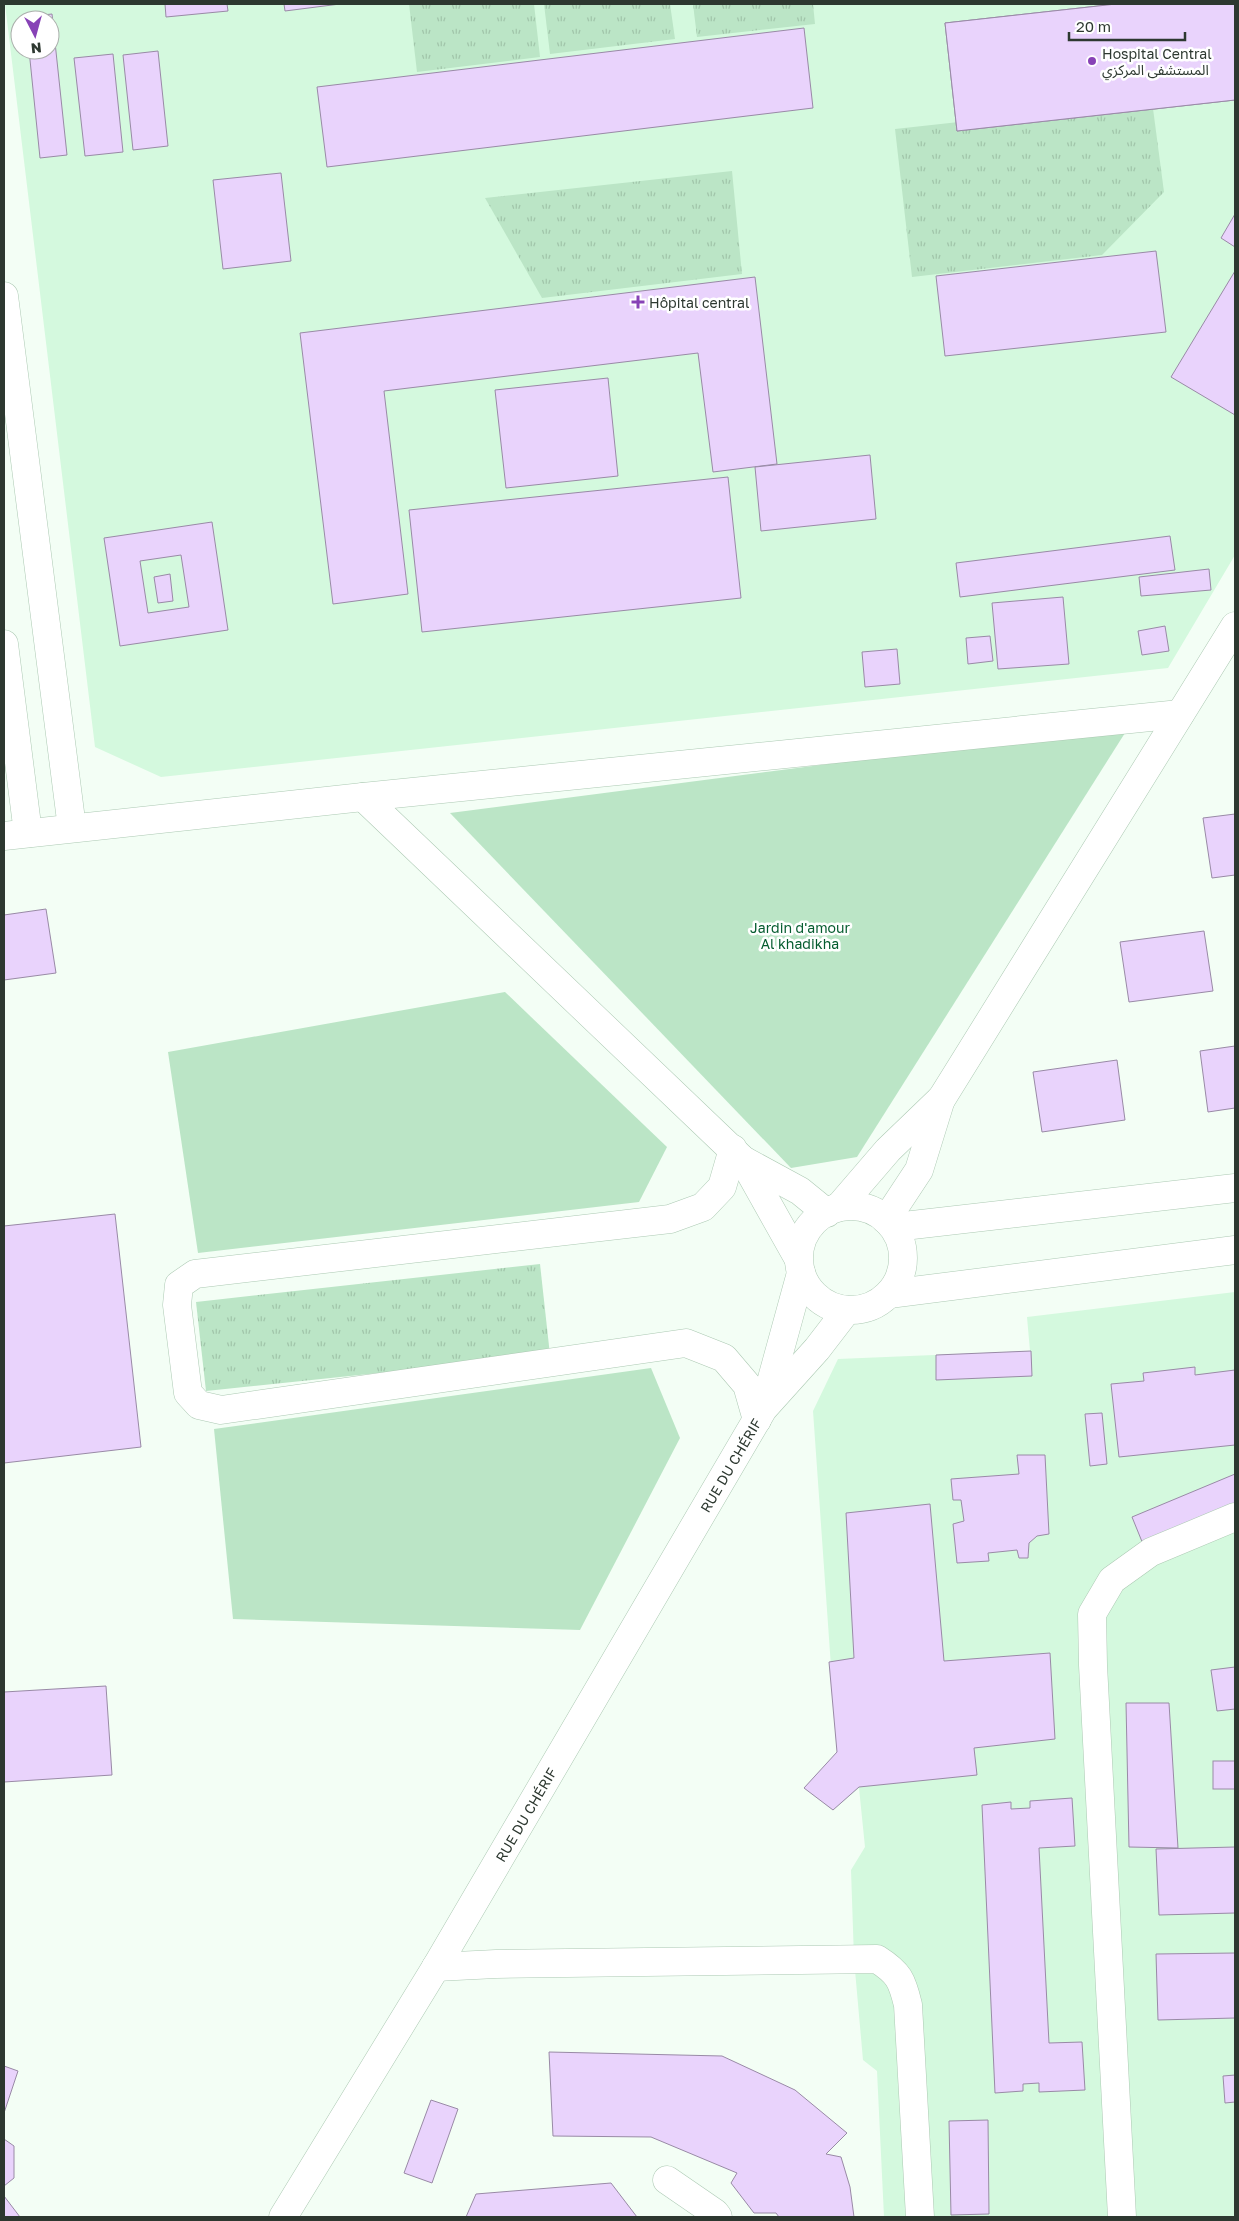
<svg xmlns="http://www.w3.org/2000/svg" width="1239" height="2221" font-family="'Golos Text','Noto Sans Arabic',sans-serif">
<style>
.built{fill:#d4f9de;fill-rule:evenodd}
.grass{fill:url(#grass-tufts)}
.garden{fill:#bbe5c6}
.building{fill:#e9d3fc;stroke:#998aa6;fill-rule:evenodd}
.lines{fill:none;stroke-linecap:round;stroke-linejoin:round}
.minor-casing{stroke:#acc9b3;stroke-width:29}
.minor{stroke:#fff;stroke-width:28}
.poi-dot{fill:#8742b6;stroke:#fff;stroke-width:2}
.labels{text-anchor:middle;dominant-baseline:central;stroke-width:5;stroke-linejoin:round;paint-order:stroke}
.poi-label{font-size:14px;fill:#2d3830;stroke:#fff;text-anchor:start}
.park-label{font-size:14px;fill:#055c2f;stroke:#fff}
.street-label{font-size:14px;fill:#2d3830;stroke:#fff}
</style>
<defs>
<pattern id="grass-tufts" width="24" height="20" patternUnits="userSpaceOnUse" patternTransform="scale(1.25)"><rect width="24" height="20" fill="#bbe5c6"/><path d="M3 7l-1-3M5 7V3M7 7l1-3M15 17l-1-3M17 17v-4M19 17l1-3" fill="none" stroke="#a1c5aa"/></pattern>
</defs>
<rect width="100%" height="100%" fill="#f3fef5"/>
<g class="built">
<path d="M5,4H1235V555L1168,668L161,777L95,747ZM20,20H50V50H20Z"/>
<path d="M1235,1292V2217H884L877,2071L863,2060L854,1959L851,1870L865,1847L859,1788L833,1810L804,1788L837,1752L813,1411L838,1359L1030,1351L1027,1317Z"/>
</g>
<g class="grass">
<path d="M409,4H534L540,57L417,72Z"/>
<path d="M544,4H670L675,39L550,54Z"/>
<path d="M693,4H813L815,24L697,37Z"/>
<path d="M1152,101L1164,192L1102,255L912,277L895,129Z"/>
<path d="M732,171L742,274L542,298L485,198Z"/>
<path d="M540,1264L550,1355L206,1391L196,1302Z"/>
</g>
<g class="garden">
<path d="M1130,725L857,1157L791,1168L450,813Z"/>
<path d="M505,992L667,1147L639,1202L198,1253L168,1052Z"/>
<path d="M651,1368L680,1438L580,1630L233,1619L214,1429Z"/>
</g>
<g class="building">
<path d="M165,4H227L228,11L166,17Z"/>
<path d="M284,4H340L285,11Z"/>
<path d="M1116,4H1235V100L957,131L945,23Z"/>
<path d="M1116,4H1235V100L957,131L945,23Z"/>
<path d="M52,14L67,155L40,158L29,50H50V20H26L25,17Z"/>
<path d="M804,28L813,108L327,167L317,87Z"/>
<path d="M158,51L168,146L133,150L123,55Z"/>
<path d="M113,54L123,152L85,156L74,58Z"/>
<path d="M281,173L291,261L223,269L213,180Z"/>
<path d="M1235,214V247L1221,238Z"/>
<path d="M1156,251L1166,332L945,356L936,276Z"/>
<path d="M1235,271V415L1171,377Z"/>
<path d="M755,277L777,464L713,472L698,353L384,391L408,594L333,604L300,333Z"/>
<path d="M608,378L618,476L506,488L495,390Z"/>
<path d="M870,455L876,519L761,531L755,467Z"/>
<path d="M728,477L741,598L422,632L409,510Z"/>
<path d="M212,522L228,630L120,646L104,538ZM181,555L189,607L148,613L140,561Z"/>
<path d="M1170,536L1175,570L960,597L956,563Z"/>
<path d="M1209,569L1211,590L1141,596L1139,577Z"/>
<path d="M170,574L173,601L158,603L154,577Z"/>
<path d="M1063,597L1069,664L998,669L992,603Z"/>
<path d="M1165,626L1169,651L1142,655L1138,631Z"/>
<path d="M990,636L993,661L968,664L966,638Z"/>
<path d="M897,649L900,684L865,687L862,652Z"/>
<path d="M1235,814V875L1212,878L1203,818Z"/>
<path d="M46,909L56,973L4,980V915Z"/>
<path d="M1204,931L1213,991L1129,1002L1120,942Z"/>
<path d="M1235,1046V1108L1208,1112L1200,1051Z"/>
<path d="M1117,1060L1125,1120L1042,1132L1033,1072Z"/>
<path d="M115,1214L141,1447L4,1463V1226Z"/>
<path d="M1031,1351L1032,1376L936,1380V1355Z"/>
<path d="M1195,1367V1375L1235,1370V1445L1119,1457L1111,1384L1144,1381L1143,1373Z"/>
<path d="M1102,1413L1107,1464L1090,1466L1085,1414Z"/>
<path d="M1017,1455H1045L1049,1534L1037,1536L1029,1543L1028,1558H1019L1017,1550L988,1553L989,1561L957,1563L953,1524L964,1521L961,1500H953L951,1479L1019,1474Z"/>
<path d="M1235,1474V1511L1145,1549L1132,1517Z"/>
<path d="M930,1504L944,1661L1050,1653L1055,1739L974,1748L977,1775L859,1787L833,1810L804,1788L837,1752L829,1662L854,1658L846,1513Z"/>
<path d="M1235,1667V1709L1217,1711L1211,1670Z"/>
<path d="M106,1686L112,1775L4,1782V1692Z"/>
<path d="M1126,1703H1169L1178,1848L1129,1847Z"/>
<rect x="1213" y="1761" width="22" height="28"/>
<path d="M1072,1798L1075,1846L1039,1848L1049,2043L1082,2042L1085,2090L1039,2092V2083L1023,2084V2091L995,2093L982,1805L1011,1802V1809L1030,1808V1801Z"/>
<path d="M1235,1847V1913L1159,1915L1156,1849Z"/>
<path d="M1235,1953V2018L1158,2020L1156,1954Z"/>
<path d="M549,2052L722,2056L795,2090L847,2133L826,2154L841,2157L850,2187L854,2217H779L776,2213H754L731,2183L737,2173L651,2137L553,2136Z"/>
<path d="M4,2066L18,2071L4,2113Z"/>
<path d="M1235,2075V2102L1225,2103L1223,2076Z"/>
<path d="M431,2100L458,2109L432,2183L404,2173Z"/>
<path d="M988,2120L989,2214L951,2215L949,2121Z"/>
<path d="M4,2139L14,2146V2178L4,2186Z"/>
<path d="M611,2183L637,2217H466L476,2194Z"/>
<path d="M4,2196L20,2217H4Z"/>
</g>
<g class="lines">
<g class="minor-casing">
<g id="minor">
<path d="M4,296L72,828"/>
<path d="M4,644L28,833"/>
<path d="M363,797L743,1160L800,1191L827,1213"/>
<path d="M4,836L363,797L1180,714"/>
<path d="M733,1149L722,1187L703,1207L670,1219L195,1274L179,1285L177,1305L188,1393L199,1405L221,1410L686,1343L724,1358L747,1385L757,1420"/>
<path d="M743,1160L798,1258"/>
<circle cx="851" cy="1258" r="52"/>
<path d="M839,1207L888,1150L942,1098L1235,626"/>
<path d="M886,1220L919,1170L941,1099"/>
<path d="M895,1227L1235,1188"/>
<path d="M889,1294L1235,1250"/>
<path d="M765,1404L801,1273"/>
<path d="M436,1967L496,1964L877,1959C899,1973 902,1980 908,2005L920,2217"/>
<path d="M667,2180L715,2213L718,2217"/>
<path id="s1" d="M283,2217L436,1967L763,1409L817,1349L847,1310"/>
<path d="M1122,2217L1093,1665L1092,1614L1112,1580L1151,1552L1235,1517"/>
</g>
</g>
<use href="#minor" class="minor"/>
</g>
<g class="poi-dot">
<circle cx="1092" cy="61" r="5"/>
<path d="M635.5 294.5h5v5h5v5h-5v5h-5v-5h-5v-5h5z"/>
</g>
<g class="labels">
<g class="poi-label">
<text x="1102" y="53">Hospital Central<tspan x="1102" dy="16">المستشفى المركزي</tspan></text>
<text x="649" y="302">Hôpital central</text>
</g>
<g class="park-label">
<text x="800" y="927">Jardin d'amour<tspan x="800" dy="16">Al khadikha</tspan></text>
</g>
<g class="street-label">
<text stroke="none"><textPath href="#s1" startOffset="875">RUE DU CHÉRIF</textPath></text>
<text stroke="none"><textPath href="#s1" startOffset="470">RUE DU CHÉRIF</textPath></text>
</g>
</g>
<rect width="1239" height="2221" fill="none" stroke="#2d3830" stroke-width="10"/>
<g transform="translate(35 35) rotate(174)"><circle r="24" fill="#ffffff" stroke="#abafac"/>
<path d="M0-4L9 19L0 12L-9 19Z" fill="#8742b6"/>
<text y="-8" font-size="14" font-weight="bold" text-anchor="middle" fill="#2d3830">N</text>
</g>
<path d="M1069 32v8h116v-8" fill="none" stroke="#2d3830" stroke-width="2.5"/>
<text x="1076" y="32" font-size="15" fill="#2d3830" stroke="#ffffff" stroke-width="4" paint-order="stroke">20 m</text>
</svg>
